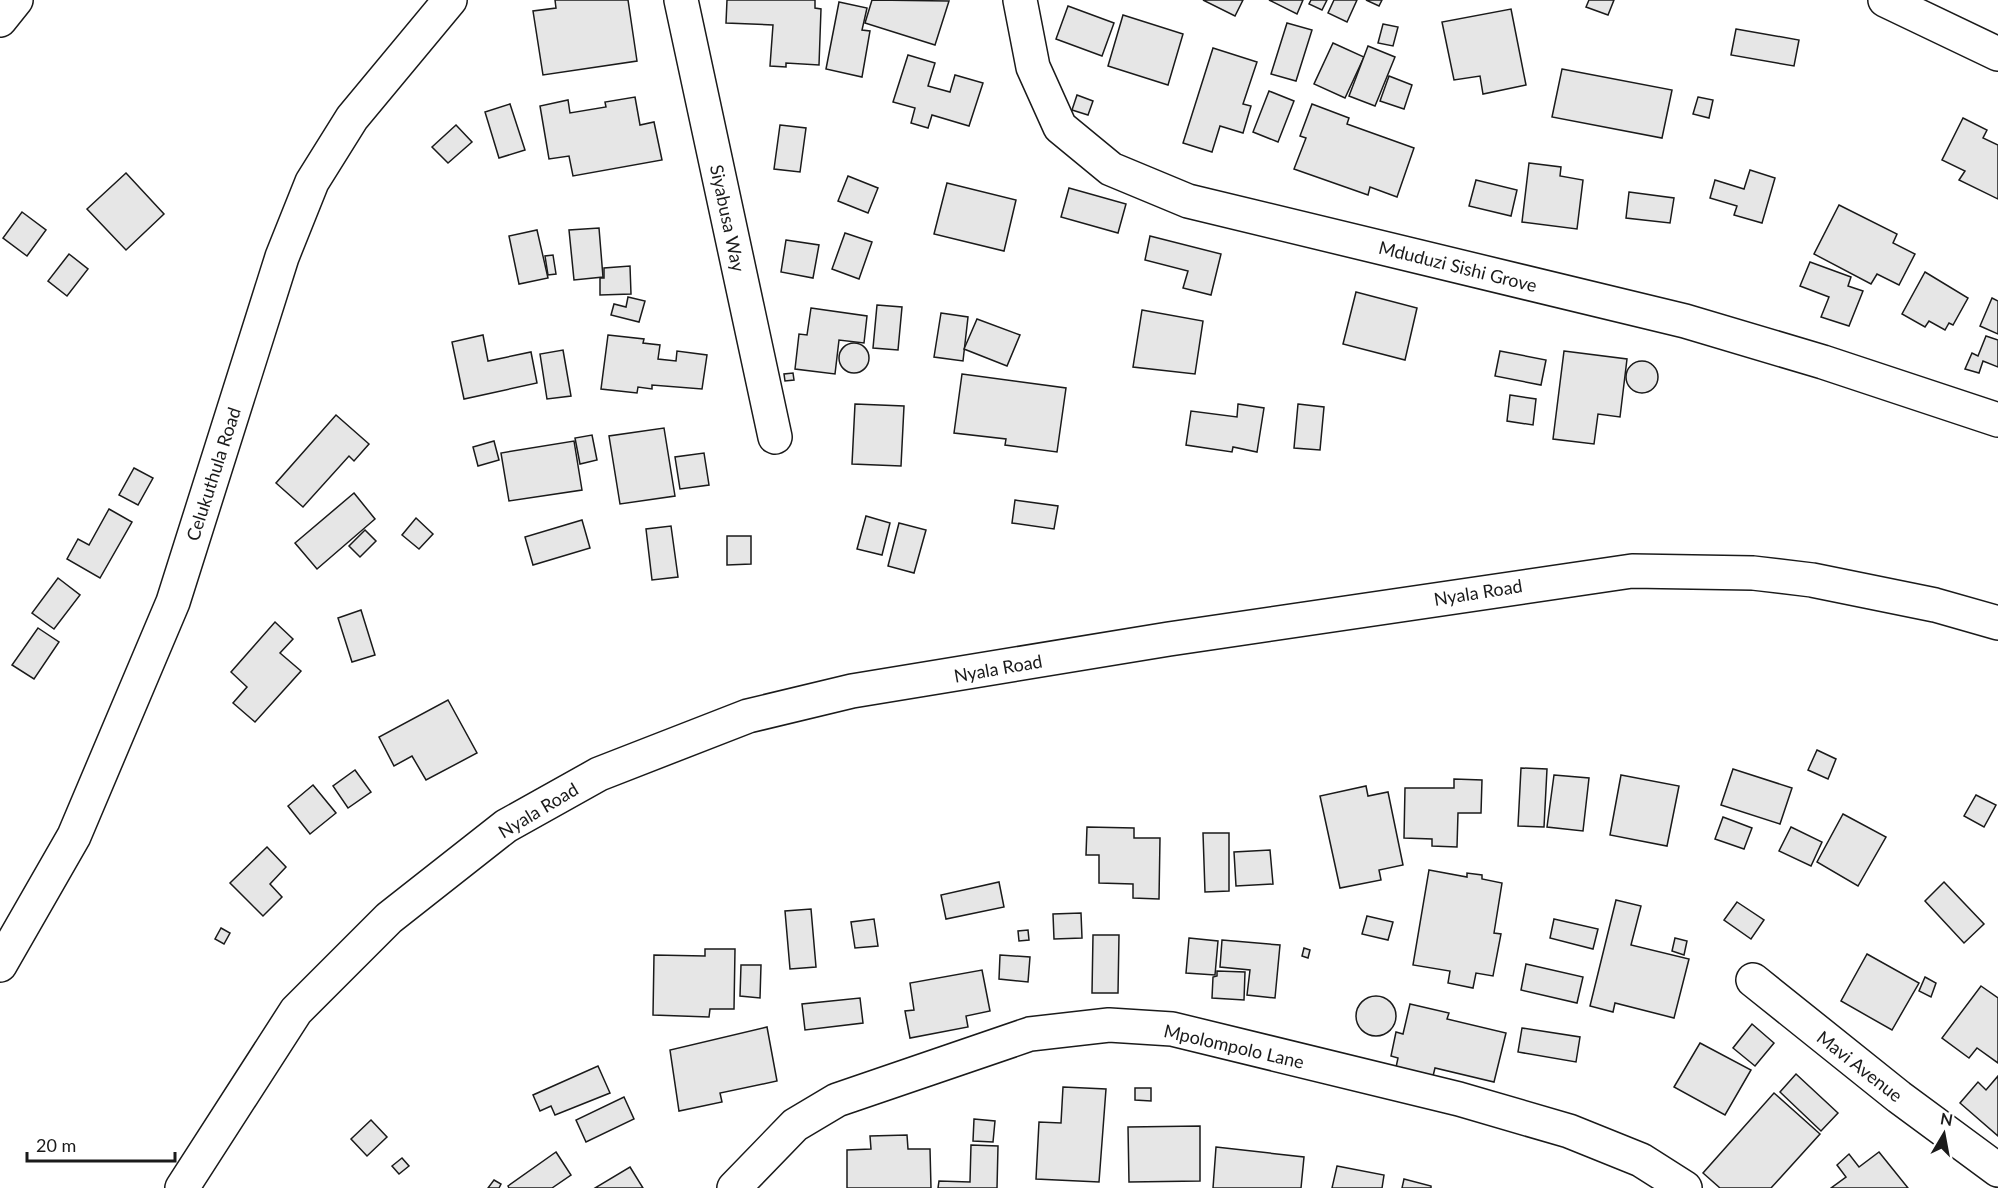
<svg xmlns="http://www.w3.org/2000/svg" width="1998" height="1188" font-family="Lato,sans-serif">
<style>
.building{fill:#e6e6e6;stroke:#1a1a1a;stroke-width:1.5}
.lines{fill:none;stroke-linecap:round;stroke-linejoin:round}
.street-casing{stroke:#1a1a1a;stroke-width:36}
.secondary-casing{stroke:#1a1a1a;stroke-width:36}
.street{stroke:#fff;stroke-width:33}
.secondary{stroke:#fff;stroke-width:33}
.labels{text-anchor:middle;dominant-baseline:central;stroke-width:4.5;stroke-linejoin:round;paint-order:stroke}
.street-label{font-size:18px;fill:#1a1a1a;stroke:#fff}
</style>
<rect width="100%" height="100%" fill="#fff"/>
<g class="building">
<path d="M555,0H628L637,61L543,75L533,11L556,8Z"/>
<path d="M727,0H815V8L821,9L819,65L786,63V67L770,66L773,25L726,23Z"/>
<path d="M872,0L949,1L935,45L865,23Z"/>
<path d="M1203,0H1243L1235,16Z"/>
<path d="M1269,0H1303L1297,14Z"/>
<path d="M1311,0H1327L1322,10L1309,4Z"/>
<path d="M1334,0H1357L1347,22L1328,13Z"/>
<path d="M1366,0H1382L1379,6Z"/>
<path d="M1589,0H1614L1608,15L1586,7Z"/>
<path d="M839,2L867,8L862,30L870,31L862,77L826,69Z"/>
<path d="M1068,6L1114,23L1102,56L1056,39Z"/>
<path d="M1511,9L1526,85L1483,94L1480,76L1454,80L1442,22Z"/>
<path d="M1123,15L1183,34L1168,85L1108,66Z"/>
<path d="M1287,23L1312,30L1296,81L1271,74Z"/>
<path d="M1383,24L1398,27L1393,46L1378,43Z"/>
<path d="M1736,29L1799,40L1794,66L1731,55Z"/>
<path d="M1333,43L1364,57L1345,98L1314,84Z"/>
<path d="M1368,46L1395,57L1375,106L1349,96Z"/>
<path d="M1213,48L1257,62L1243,104L1251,106L1243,133L1220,126L1212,152L1183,143Z"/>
<path d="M908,55L935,63L928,86L950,92L955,75L983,83L969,126L932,115L928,128L911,123L915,108L893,102Z"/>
<path d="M1562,69L1672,90L1662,138L1552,117Z"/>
<path d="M1389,76L1412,85L1404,109L1380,101Z"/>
<path d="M1269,91L1294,101L1278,142L1253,132Z"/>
<path d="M1077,95L1093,101L1088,115L1072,110Z"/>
<path d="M635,97L640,125L654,122L662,160L573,176L569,156L549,159L540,106L568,100L570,113L606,107L605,102Z"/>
<path d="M1698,97L1713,100L1709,118L1693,114Z"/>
<path d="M510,104L525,150L499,158L485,112Z"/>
<path d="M1312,104L1349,118L1347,124L1414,148L1397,197L1370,187L1368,195L1294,169L1306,138L1300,136Z"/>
<path d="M1963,118L1987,130L1983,138L1998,145V199L1959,180L1965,171L1942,160Z"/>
<path d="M456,125L472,142L448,163L432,147Z"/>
<path d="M780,125L806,128L800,172L774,169Z"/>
<path d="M1529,163L1561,167L1560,176L1583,180L1577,229L1522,222Z"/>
<path d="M1750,170L1775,178L1762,223L1734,215L1737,206L1710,198L1715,180L1744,189Z"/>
<path d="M126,173L164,214L126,250L87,209Z"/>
<path d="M848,176L878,188L868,213L838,201Z"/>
<path d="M1476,180L1517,190L1511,216L1469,206Z"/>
<path d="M947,183L1016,200L1004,251L934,234Z"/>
<path d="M1069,188L1126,204L1118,233L1061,217Z"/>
<path d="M1629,192L1674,198L1670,223L1626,218Z"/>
<path d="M1839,205L1897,234L1893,243L1915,254L1899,285L1877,274L1871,284L1814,254Z"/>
<path d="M22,212L46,230L27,256L3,238Z"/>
<path d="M599,228L603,277L574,280L569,230Z"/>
<path d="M537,230L548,278L519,284L509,236Z"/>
<path d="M845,233L872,242L859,279L832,269Z"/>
<path d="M1150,236L1221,254L1211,295L1183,288L1188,271L1145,260Z"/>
<path d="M786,240L819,245L813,278L781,272Z"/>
<path d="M69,254L88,269L67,296L48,281Z"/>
<path d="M553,255L556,274L548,275L545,256Z"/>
<path d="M1810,262L1851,277L1848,286L1863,291L1849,326L1821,317L1829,297L1800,286Z"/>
<path d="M630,266L631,294L600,295V278H604V268Z"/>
<path d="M1925,272L1968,298L1953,325L1949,323L1945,330L1929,321L1925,327L1902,314Z"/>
<path d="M1356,292L1417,308L1405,360L1343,344Z"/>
<path d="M628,297L645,301L639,322L611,315L614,304L626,307Z"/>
<path d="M1992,298L1998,301V334L1980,326Z"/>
<path d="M877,305L902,307L898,350L873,348Z"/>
<path d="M811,308L867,316L864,343L839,340L835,374L795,369L799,334L807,335Z"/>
<path d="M1142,310L1203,321L1195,374L1133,367Z"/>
<path d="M941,313L968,317L963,361L934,357Z"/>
<path d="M977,319L1020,335L1007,366L964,349Z"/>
<path d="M483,335L488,361L531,352L537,383L464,399L452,342Z"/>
<path d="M608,335L644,339L643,343L660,345L658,359L676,361L677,351L707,355L702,389L652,385V389L638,387L637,393L601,389Z"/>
<path d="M1986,336L1998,340V367L1983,361L1979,373L1965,369L1972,353L1978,356Z"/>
<circle cx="854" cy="358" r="15"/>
<path d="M563,350L571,396L547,399L540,354Z"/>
<path d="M1500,351L1546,360L1541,385L1495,376Z"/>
<path d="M1564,351L1627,359L1620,417L1598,414L1594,444L1553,439Z"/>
<circle cx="1642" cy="377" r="16"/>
<path d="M793,373L794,380L785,381L784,374Z"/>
<path d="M962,374L1066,388L1057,452L1005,445L1006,439L954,433Z"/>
<path d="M1510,395L1536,399L1533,425L1507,421Z"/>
<path d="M855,404L904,406L901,466L852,464Z"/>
<path d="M1238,404L1264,408L1257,452L1233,447L1232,452L1186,445L1191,411L1237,417Z"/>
<path d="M1298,404L1324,407L1320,450L1294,448Z"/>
<path d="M336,415L369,444L354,461L349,456L303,507L276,483Z"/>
<path d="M664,428L675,496L620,504L609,436Z"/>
<path d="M592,435L597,460L580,464L575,438Z"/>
<path d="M494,441L499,460L478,466L473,447Z"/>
<path d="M574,441L582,490L509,501L501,453Z"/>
<path d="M704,453L709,485L680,489L675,457Z"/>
<path d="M134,468L153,478L138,505L119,495Z"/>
<path d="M354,493L375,519L317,569L295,543Z"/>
<path d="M1015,500L1058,506L1054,529L1012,523Z"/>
<path d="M109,509L132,522L100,578L67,559L78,539L89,545Z"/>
<path d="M866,516L890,523L882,555L857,549Z"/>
<path d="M416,518L433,534L419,549L402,535Z"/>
<path d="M582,520L590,548L533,565L525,537Z"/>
<path d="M899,523L926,530L914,573L888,566Z"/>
<path d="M671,526L678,577L652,580L646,529Z"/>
<path d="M365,530L376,541L360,557L349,546Z"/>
<path d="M727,536H751V564L727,565Z"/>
<path d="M58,578L80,595L54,629L32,613Z"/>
<path d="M361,610L375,655L352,662L338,618Z"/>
<path d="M275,622L293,639L280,653L301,671L255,722L233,703L247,687L231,672Z"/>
<path d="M38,628L59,642L34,679L12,665Z"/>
<path d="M448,700L477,753L426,780L412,756L394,766L379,737Z"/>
<path d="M1817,750L1836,759L1828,779L1808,770Z"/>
<path d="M1521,768L1547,769L1544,827L1518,826Z"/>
<path d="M1733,769L1792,788L1780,824L1721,805Z"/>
<path d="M355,770L371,792L348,808L333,786Z"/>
<path d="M1554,775L1589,778L1583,831L1547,827Z"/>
<path d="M1621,775L1679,786L1667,846L1610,835Z"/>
<path d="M1454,779L1482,780L1481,813H1458L1457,847L1432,846V839L1404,838L1405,788H1454Z"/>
<path d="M313,785L336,813L310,834L288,806Z"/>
<path d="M1366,786L1368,796L1388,792L1403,865L1379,870L1381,880L1340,888L1320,796Z"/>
<path d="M1976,795L1996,805L1984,827L1964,816Z"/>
<path d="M1843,814L1886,837L1858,886L1817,862Z"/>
<path d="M1723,817L1752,828L1744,849L1715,839Z"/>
<path d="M1087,827L1134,828V838H1160L1159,899L1133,898V884L1099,883V855H1086Z"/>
<path d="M1791,827L1822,842L1811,866L1779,851Z"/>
<path d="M1203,833H1229V891L1205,892Z"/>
<path d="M267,847L286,867L270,884L282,897L263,916L230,883Z"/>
<path d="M1270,850L1273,884L1236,886L1234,852Z"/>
<path d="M1429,870L1467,877V873L1482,875V879L1502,883L1494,933L1501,934L1493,976L1476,973L1473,988L1448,983L1450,971L1413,965Z"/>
<path d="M999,882L1004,907L946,919L941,895Z"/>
<path d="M1944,882L1984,924L1964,943L1925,901Z"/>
<path d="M1616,900L1641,906L1631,945L1689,959L1674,1018L1615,1003L1613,1012L1590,1006Z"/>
<path d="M1737,902L1764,920L1751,939L1724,920Z"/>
<path d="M811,909L816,967L790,969L785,911Z"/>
<path d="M1081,913L1082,938L1054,939L1053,914Z"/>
<path d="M1367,916L1393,922L1388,940L1362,934Z"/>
<path d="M874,919L878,946L855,948L851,922Z"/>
<path d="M1554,919L1598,929L1593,949L1550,938Z"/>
<path d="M221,928L230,933L224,944L215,939Z"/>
<path d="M1028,930L1029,940L1019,941L1018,931Z"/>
<path d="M1093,935H1119L1118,993H1092Z"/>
<path d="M1189,938L1218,941L1215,975L1186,973Z"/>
<path d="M1675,938L1687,941L1684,955L1672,951Z"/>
<path d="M1222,940L1280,945L1275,998L1247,995L1250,970L1220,967Z"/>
<path d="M1304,948L1310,950L1308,958L1302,956Z"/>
<path d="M705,949H735L734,1009H710L709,1017L653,1015L654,955L705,956Z"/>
<path d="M1867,954L1919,983L1892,1030L1841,1001Z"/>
<path d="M1000,955L1030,957L1028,982L999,979Z"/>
<path d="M1526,964L1583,977L1577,1003L1521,990Z"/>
<path d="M741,965H761L760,998L740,996Z"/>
<path d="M982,970L990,1011L966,1016L968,1027L910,1038L905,1011L914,1010L910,983Z"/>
<path d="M1217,971L1245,972L1244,1000L1212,998L1213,977L1217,976Z"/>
<path d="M1925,977L1936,983L1931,997L1919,991Z"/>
<path d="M1981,986L1998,998V1063L1977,1048L1969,1058L1942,1038Z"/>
<circle cx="1376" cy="1016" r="20"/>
<path d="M860,998L863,1023L805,1030L802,1004Z"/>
<path d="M1410,1004L1449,1013L1447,1019L1506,1033L1494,1082L1435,1068L1432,1080L1395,1072L1398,1058L1391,1056L1396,1032L1403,1034Z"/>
<path d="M1752,1024L1774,1043L1755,1066L1733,1048Z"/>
<path d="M767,1027L777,1081L720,1093L722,1102L679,1111L670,1050Z"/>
<path d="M1522,1028L1580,1037L1576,1062L1518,1052Z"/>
<path d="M1700,1043L1751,1070L1725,1115L1674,1087Z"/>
<path d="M598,1066L610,1093L555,1115L551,1106L540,1111L533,1095Z"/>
<path d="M1796,1074L1838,1113L1821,1131L1780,1092Z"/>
<path d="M1998,1076V1136L1960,1103L1978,1082L1986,1090Z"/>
<path d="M1063,1087L1106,1089L1099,1182L1036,1179L1039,1122L1061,1123Z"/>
<path d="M1135,1088H1151V1101L1135,1100Z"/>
<path d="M1774,1093L1820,1134L1771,1188H1720L1703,1173Z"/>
<path d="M624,1097L634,1119L586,1142L576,1120Z"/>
<path d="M974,1119L995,1121L993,1142L973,1141Z"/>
<path d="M371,1120L387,1137L367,1156L351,1139Z"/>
<path d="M1200,1126V1181L1129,1182L1128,1127Z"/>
<path d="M907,1135L908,1149H930L931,1188H847V1150L871,1149L870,1136Z"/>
<path d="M971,1145L998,1146L997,1188H938L939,1181L970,1182Z"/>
<path d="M1216,1147L1304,1157L1301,1188H1213Z"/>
<path d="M556,1152L571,1175L552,1188H509L508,1186Z"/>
<path d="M1879,1152L1908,1188H1831L1846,1177L1837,1165L1849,1154L1859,1167Z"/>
<path d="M402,1158L409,1166L399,1174L392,1166Z"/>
<path d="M1337,1166L1384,1175L1382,1188H1332Z"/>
<path d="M630,1167L643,1188H595Z"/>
<path d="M1404,1179L1431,1186V1188H1402Z"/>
<path d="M494,1180L501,1184L499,1188H488Z"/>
</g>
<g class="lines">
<g class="street-casing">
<g id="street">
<path d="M681,0L775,437"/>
<path d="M1020,0L1033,67L1060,127L1111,169L1188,201L1685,321L1823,362L1998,420"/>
<path d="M1885,0L1998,54"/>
<path d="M0,20L16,0"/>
<path d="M0,965L74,836L173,602L282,257L312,182L352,118L450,0"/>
<path d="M1753,980L1899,1097L1998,1170"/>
<path d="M734,1188L795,1125L837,1100L1030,1034L1109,1025L1172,1029L1459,1099L1569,1131L1641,1160L1685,1188"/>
</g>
</g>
<g class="secondary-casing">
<path id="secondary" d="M182,1188L296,1011L389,918L506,826L599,774L748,716L852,691L1169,639L1632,571L1753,573L1812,580L1935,605L1998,623"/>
</g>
<use href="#street" class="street"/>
<use href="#secondary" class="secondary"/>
</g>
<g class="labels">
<g class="street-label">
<text transform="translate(728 218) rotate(78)">Siyabusa Way</text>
<text transform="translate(1458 266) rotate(14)">Mduduzi Sishi Grove</text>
<text transform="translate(213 474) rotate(-72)">Celukuthula Road</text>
<text transform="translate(1478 592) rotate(-9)">Nyala Road</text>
<text transform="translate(998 668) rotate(-10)">Nyala Road</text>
<text transform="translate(538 810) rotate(-31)">Nyala Road</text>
<text transform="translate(1234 1046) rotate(13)">Mpolompolo Lane</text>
<text transform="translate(1860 1066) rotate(38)">Mavi Avenue</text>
</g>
</g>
<g transform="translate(1944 1134) rotate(10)" stroke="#ffffff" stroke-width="4.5" paint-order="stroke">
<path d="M0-4.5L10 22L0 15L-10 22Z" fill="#1a1a1a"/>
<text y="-9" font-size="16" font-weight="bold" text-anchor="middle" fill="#1a1a1a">N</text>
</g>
<path d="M27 1152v9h148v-9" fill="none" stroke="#1a1a1a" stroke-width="3"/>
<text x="36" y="1152" font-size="18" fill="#1a1a1a" stroke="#ffffff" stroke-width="4.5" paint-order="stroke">20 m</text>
</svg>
